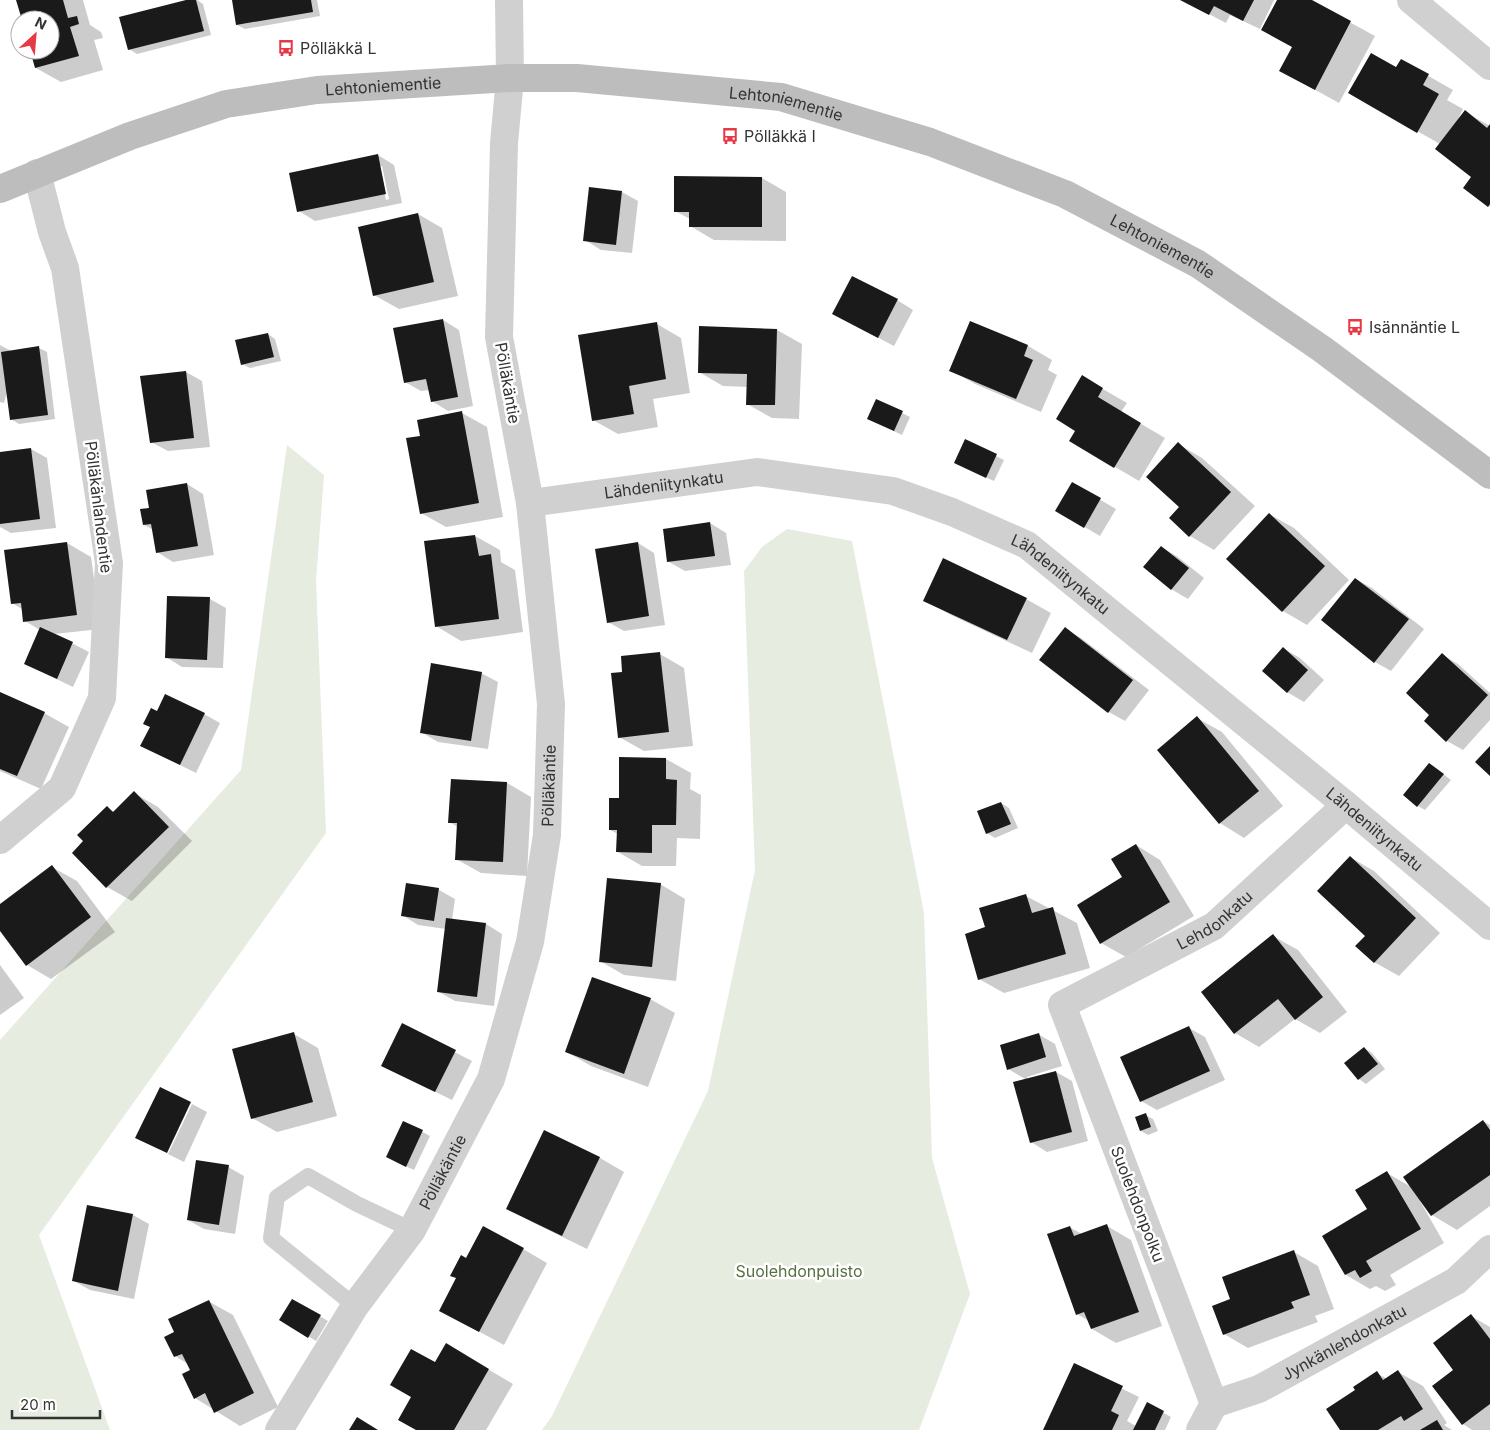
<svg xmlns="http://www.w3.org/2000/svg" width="1490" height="1430" font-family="Inter,sans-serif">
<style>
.green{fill:#e6ecdf}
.shadow{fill:#0003;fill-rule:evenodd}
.building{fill:#1a1a1a}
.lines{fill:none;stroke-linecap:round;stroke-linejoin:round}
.service{stroke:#d0d0d0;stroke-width:16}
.minor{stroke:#d0d0d0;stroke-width:28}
.secondary{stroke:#bdbdbd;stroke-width:28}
.labels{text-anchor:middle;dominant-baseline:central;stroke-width:5;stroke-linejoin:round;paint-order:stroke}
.poi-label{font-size:16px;fill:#333;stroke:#fff;text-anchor:start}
.street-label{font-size:16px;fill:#333;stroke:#fff}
.park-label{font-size:16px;fill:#56703f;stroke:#fff}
</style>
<rect width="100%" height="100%" fill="#fff"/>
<g class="green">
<path d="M287,445L324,475L316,581L326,833L39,1235L110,1430H0V1040L241,770Z"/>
<path d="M787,529L852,541L924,913L932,1158L970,1294L919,1430H542L552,1416L708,1091L755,870L744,571L762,547Z"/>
</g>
<g class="shadow">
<path d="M17,0H83L90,25L101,32L103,38L94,40L103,70L61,82L36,68L31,50H50V20H23Z"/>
<path d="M191,0H197L203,4L211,35L137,54L129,49Z"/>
<path d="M233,0H317L320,16L245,29L237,25Z"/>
<path d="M1182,0H1274L1260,29L1230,15L1226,23Z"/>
<path d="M1278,0H1309L1375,36L1339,103L1281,71L1293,47Z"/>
<path d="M1402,61L1453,90L1447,100L1463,109L1458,119L1459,120L1465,112L1490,126V207L1465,188L1473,177L1440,144L1350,93L1397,69Z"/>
<path d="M378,155L394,165L402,203L315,221L299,211ZM379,166H382L389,199L386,200Z"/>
<path d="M762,178L786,192V241L714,240L690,226V219L675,211Z"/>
<path d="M622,192L638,201L632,253L601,250L585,240Z"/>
<path d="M418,214L442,228L458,296L399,309L374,295Z"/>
<path d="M897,300L913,310L894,346L850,323Z"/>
<path d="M443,320L459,330L473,406L448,411L432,401L430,390L421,391L405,382Z"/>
<path d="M971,322L1028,346L1052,360L1048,370L1057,375L1041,412L975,384L951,370Z"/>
<path d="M657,324L681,338L690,393L653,399L658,427L618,434L593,420Z"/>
<path d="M700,328L777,330L802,344L799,419L772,418L747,404L748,387L723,386L699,372Z"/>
<path d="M268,334L275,339L281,361L250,368L242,364Z"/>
<path d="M0,345L11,351L39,348L47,352L55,419L19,424L11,419L7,392L4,403L0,402Z"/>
<path d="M186,372L202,381L210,447L168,451L151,442L142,377Z"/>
<path d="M1082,377L1127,403L1121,412L1165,438L1139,481L1071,441L1077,431Z"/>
<path d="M462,413L487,427L503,517L446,527L421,513V437Z"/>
<path d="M902,413L910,417L902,435L868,419Z"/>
<path d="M966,441L1004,460L994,481L963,467Z"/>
<path d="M1178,444L1202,458L1255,506L1214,550L1190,536L1181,507Z"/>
<path d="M31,449L47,458L56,528L11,533L0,527V453Z"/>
<path d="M187,484L203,494L214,555L173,562L157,552L154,530L144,525L150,509Z"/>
<path d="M1073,484L1116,509L1100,536L1057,511Z"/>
<path d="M1269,514L1294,528L1349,580L1307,625L1283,611Z"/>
<path d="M710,523L726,533L731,565L685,571L669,562Z"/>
<path d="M475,536L500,550L501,562L515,570L523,632L461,641L436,626Z"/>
<path d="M67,543L91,557L101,629L54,634L89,652L73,687L25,664L40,630L25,621L22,609L12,603Z"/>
<path d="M638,543L654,553L665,625L624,631L608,622Z"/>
<path d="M1161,547L1178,557L1204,578L1188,599L1171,589Z"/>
<path d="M943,560L1026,599L1051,613L1032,653L949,614L924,600Z"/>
<path d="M1356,579L1372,588L1424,629L1391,671L1375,662L1323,620Z"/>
<path d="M210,599L226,608L223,668L182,667L166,657Z"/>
<path d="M1065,629L1081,638L1149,690L1125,721L1109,712Z"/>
<path d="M1284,649L1300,658L1324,680L1304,702L1287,692Z"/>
<path d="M660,654L684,668L693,746L644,751L619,737L624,674Z"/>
<path d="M1442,655L1458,664L1490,693V720L1463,750L1447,741L1431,715Z"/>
<path d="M481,673L498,682L488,749L438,742L421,732Z"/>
<path d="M0,694L44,713L69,727L41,789L0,771Z"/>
<path d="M158,713L204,714L220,723L196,773L142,746Z"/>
<path d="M1197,718L1222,732L1283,806L1244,838L1220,823L1159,750Z"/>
<path d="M620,759H666L691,773L690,789L701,795L700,839L677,838L676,866H642L618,852V834L610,830L620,800Z"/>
<path d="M1430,764L1451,780L1425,810L1418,806Z"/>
<path d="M507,783L531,797L527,876L481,873L456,859L458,827L449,822Z"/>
<path d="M134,793L158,807L192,841L132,901L107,887L73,853L85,841L107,808L114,812Z"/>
<path d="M1001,803L1009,808L1018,828L995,838L987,833Z"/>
<path d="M1136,845L1160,860L1194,916L1126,957L1101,943Z"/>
<path d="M1350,857L1374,871L1440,933L1399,976L1374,962L1367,936Z"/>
<path d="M52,867L77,881L115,932L51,979L27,965L0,929V906Z"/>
<path d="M407,884L439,890L455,899L452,920L486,924L502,934L494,1006L455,1001L439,992L446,929L418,925L402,915Z"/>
<path d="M660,884L685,899L676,981L624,975L600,961Z"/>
<path d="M1026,896L1077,923L1090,968L1004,993L979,979L987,928Z"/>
<path d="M1273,936L1298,950L1347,1012L1320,1033L1295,1019L1259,1047L1235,1033Z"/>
<path d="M0,965L24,998L0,1015Z"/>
<path d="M650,999L675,1013L648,1087L591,1066L567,1052Z"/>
<path d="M402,1025L472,1061L452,1100L399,1074Z"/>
<path d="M1189,1028L1205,1037L1225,1080L1157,1110L1141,1101Z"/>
<path d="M294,1034L318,1048L337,1116L277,1132L252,1118Z"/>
<path d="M1038,1034L1055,1044L1062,1066L1027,1077V1080L1056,1072L1072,1081L1088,1141L1047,1152L1031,1142L1027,1080L1008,1069Z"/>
<path d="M1364,1048L1372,1053L1385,1069L1366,1084L1359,1079Z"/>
<path d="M192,1104L207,1112L184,1162L168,1154Z"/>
<path d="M1145,1115L1153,1119L1158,1131L1148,1135L1141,1131Z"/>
<path d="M1483,1121L1490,1125V1206L1457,1230L1432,1215L1421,1200L1420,1201L1444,1243L1390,1275L1396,1285L1385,1291L1376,1286L1370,1289L1346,1275L1369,1210L1387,1173L1413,1188Z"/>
<path d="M404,1122L430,1136L414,1170L395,1161Z"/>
<path d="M545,1131L600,1158L624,1172L587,1249L532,1222L508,1208Z"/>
<path d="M228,1167L244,1176L235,1234L204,1229L188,1220Z"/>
<path d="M88,1206L133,1215L149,1224L134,1299L90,1290L74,1281Z"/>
<path d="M1107,1226L1131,1240L1162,1326L1116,1343L1092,1329L1089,1321L1077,1314L1069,1227L1082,1234Z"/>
<path d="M523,1249L547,1263L504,1345L465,1324L467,1259Z"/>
<path d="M1294,1252L1318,1266L1334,1309L1315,1316L1318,1322L1248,1348L1224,1334L1232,1300Z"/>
<path d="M292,1300L328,1321L316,1341L281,1320Z"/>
<path d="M208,1301L233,1315L278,1407L240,1426L195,1398L191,1371L188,1364L175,1356L176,1333Z"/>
<path d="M1471,1316L1490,1327V1430H1472L1463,1424L1455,1370Z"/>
<path d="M447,1345L513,1384L486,1430H418L436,1364Z"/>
<path d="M1074,1365L1139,1397L1127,1421L1136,1426L1148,1404L1171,1417L1165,1430H1044Z"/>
<path d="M1398,1372L1423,1386L1447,1423L1444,1425L1452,1430H1341L1356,1390L1377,1373L1387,1379Z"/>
</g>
<g class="building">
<path d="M16,0H63L68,18L77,16L79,24L70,27L79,56L35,68L30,50H50V20H22Z"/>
<path d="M186,0H196L204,31L128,50L119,17Z"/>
<path d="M232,0H311L313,12L236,25Z"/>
<path d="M1180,0H1254L1243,21L1214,6L1209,15Z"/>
<path d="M1277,0H1312L1351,21L1315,90L1279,71L1292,47L1261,30Z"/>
<path d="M1371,53L1396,67L1401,59L1429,74L1423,85L1439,94L1417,133L1348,93Z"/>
<path d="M1465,110L1487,128L1490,124V204L1488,207L1463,188L1471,177L1435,149Z"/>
<path d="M378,154L386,194L297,212L289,173Z"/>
<path d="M674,176L762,177V227H689V212H674Z"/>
<path d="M589,187L622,191L616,245L583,241Z"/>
<path d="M418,213L434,282L373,296L358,227Z"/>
<path d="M852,276L898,299L878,338L832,314Z"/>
<path d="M443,319L458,397L431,402L426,379L404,383L393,328Z"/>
<path d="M970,321L1028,345L1024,356L1033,360L1016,399L949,371Z"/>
<path d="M657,322L666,379L629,386L634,414L592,421L578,335Z"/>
<path d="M699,326L777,329L775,405H746L747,374L698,373Z"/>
<path d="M268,333L274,357L241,365L235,340Z"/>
<path d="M39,346L48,415L10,420L1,352Z"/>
<path d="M186,371L194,438L150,443L140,376Z"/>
<path d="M1082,375L1103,388L1098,397L1141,423L1114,468L1069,441L1075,431L1056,419Z"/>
<path d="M876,399L903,411L894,431L867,419Z"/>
<path d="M462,411L479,503L420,514L406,438L420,436L417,420Z"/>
<path d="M965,439L997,454L986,478L954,463Z"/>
<path d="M1178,442L1231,492L1189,537L1169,518L1179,507L1146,477Z"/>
<path d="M31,448L40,519L0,524V452Z"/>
<path d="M1072,482L1101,498L1084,528L1055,511Z"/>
<path d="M187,483L198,546L156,553L151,524L143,525L140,509L149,508L146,490Z"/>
<path d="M1269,513L1325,566L1282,612L1226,559Z"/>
<path d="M710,522L715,556L667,562L663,529Z"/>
<path d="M475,535L479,556L491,554L499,619L435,627L424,541Z"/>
<path d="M67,542L77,615L23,622L21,603L11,604L4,550Z"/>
<path d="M638,542L649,616L607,623L595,549Z"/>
<path d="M1161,546L1189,568L1171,590L1143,567Z"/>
<path d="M943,558L1027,598L1007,640L923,601Z"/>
<path d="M1355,578L1409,619L1374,663L1321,620Z"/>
<path d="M167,596L210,597L207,660L165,658Z"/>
<path d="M40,627L73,642L57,679L24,664Z"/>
<path d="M1065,627L1133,680L1108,713L1039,660Z"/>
<path d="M1283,647L1308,670L1287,693L1262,671Z"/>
<path d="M660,652L669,732L618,738L611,673L622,672L621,656Z"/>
<path d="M1442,653L1488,695L1446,742L1424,721L1429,715L1406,693Z"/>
<path d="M431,663L482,672L471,741L420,733Z"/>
<path d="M0,692L45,712L17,776L0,769Z"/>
<path d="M165,694L205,713L180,765L140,746L150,727L143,724L151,708L157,711Z"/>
<path d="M1197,716L1259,791L1219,824L1157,750Z"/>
<path d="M1490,746V776L1475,762Z"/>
<path d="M619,757L666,758V779L677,780L676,825H652V853L616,852L617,830H609V798H619Z"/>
<path d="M1429,763L1444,774L1417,807L1403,795Z"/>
<path d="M451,779L507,782L503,862L455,860L457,823H448Z"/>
<path d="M134,791L169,827L106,888L72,853L83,841L77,835L107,806L113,812Z"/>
<path d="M1001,802L1011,824L986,834L977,811Z"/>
<path d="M1136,844L1170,902L1100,944L1077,905L1122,877L1111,859Z"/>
<path d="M1350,856L1416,918L1374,963L1355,946L1365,936L1317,891Z"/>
<path d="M52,865L91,917L26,966L0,931V904Z"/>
<path d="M607,878L661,883L652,967L599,962Z"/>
<path d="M406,883L439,888L434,921L401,916Z"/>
<path d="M1026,894L1032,913L1053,907L1066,954L978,980L965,934L985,927L979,908Z"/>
<path d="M446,918L486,923L477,997L437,992Z"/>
<path d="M1273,934L1323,997L1295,1020L1278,999L1234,1034L1201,992Z"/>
<path d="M592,977L651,998L624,1074L565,1052Z"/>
<path d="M402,1023L456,1050L435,1092L381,1066Z"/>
<path d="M1189,1026L1210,1071L1140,1102L1120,1057Z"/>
<path d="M294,1032L313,1102L251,1119L232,1049Z"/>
<path d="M1039,1033L1046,1057L1007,1070L1000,1045Z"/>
<path d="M1364,1047L1378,1064L1358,1080L1344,1063Z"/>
<path d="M1056,1071L1072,1132L1030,1143L1013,1082Z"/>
<path d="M160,1087L191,1102L167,1153L135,1138Z"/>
<path d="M1146,1113L1151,1127L1140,1131L1135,1117Z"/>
<path d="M1483,1120L1490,1130V1175L1431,1216L1403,1177Z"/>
<path d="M403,1121L423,1130L406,1167L386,1157Z"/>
<path d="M544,1130L600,1157L562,1236L506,1209Z"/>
<path d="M196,1160L229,1165L219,1225L187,1220Z"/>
<path d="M1387,1171L1421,1229L1366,1261L1372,1271L1360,1278L1355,1270L1345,1275L1322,1236L1367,1209L1355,1190Z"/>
<path d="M87,1205L133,1214L118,1291L72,1281Z"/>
<path d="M1107,1224L1139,1312L1091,1329L1084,1312L1076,1315L1047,1234L1070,1226L1074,1236Z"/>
<path d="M483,1226L524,1248L479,1332L439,1311L456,1278L450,1276L461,1255L466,1258Z"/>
<path d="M1294,1250L1310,1295L1291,1302L1294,1308L1223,1335L1212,1306L1230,1299L1222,1277Z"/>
<path d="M292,1299L321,1315L308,1338L279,1320Z"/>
<path d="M209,1300L254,1393L214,1413L205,1393L194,1399L182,1374L190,1370L182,1354L174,1357L164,1337L174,1332L168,1319Z"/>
<path d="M1471,1314L1490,1339V1404L1462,1425L1432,1386L1453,1370L1433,1343Z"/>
<path d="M446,1343L489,1369L454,1430H416L398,1420L411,1397L390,1385L411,1349L435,1362Z"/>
<path d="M1074,1363L1123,1386L1111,1411L1119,1415L1112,1430H1043Z"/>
<path d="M1398,1370L1423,1409L1404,1421L1401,1416L1378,1430H1340L1326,1409L1355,1390L1353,1387L1377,1371L1383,1380Z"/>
<path d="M1147,1402L1164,1411L1155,1430H1133Z"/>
<path d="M357,1417L378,1430H349Z"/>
<path d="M1437,1420L1443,1430H1420Z"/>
</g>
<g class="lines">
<path class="service" d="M355,1306L271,1238L277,1197L308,1176L357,1204L412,1230"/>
<g class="minor">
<path d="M1411,0L1490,66"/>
<path id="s1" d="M530,503L757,472L893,491L952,512L1027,545L1346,805L1490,926"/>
<path d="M0,840L62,788L102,698L109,563L65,268L52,232L37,173"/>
<path id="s2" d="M1214,1404L1062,1005L1214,926L1346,805"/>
<path id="s3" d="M279,1430L355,1306L412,1230L491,1079L530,942L547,835L551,704L530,503L499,337L504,143L510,78L509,0"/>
<path id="s4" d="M1200,1430L1214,1404L1259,1389L1456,1281L1490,1249"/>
</g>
<path class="secondary" id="s5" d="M0,189L130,136L226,104L317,90L510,78H577L781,97L930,142L1065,194L1198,264L1322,349L1490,475"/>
</g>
<defs>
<g id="bus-bare" transform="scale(1.35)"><path d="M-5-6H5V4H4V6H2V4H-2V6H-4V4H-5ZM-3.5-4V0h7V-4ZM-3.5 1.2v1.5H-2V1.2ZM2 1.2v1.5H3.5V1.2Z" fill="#e63946" stroke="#fff" stroke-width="2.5" paint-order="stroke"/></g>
</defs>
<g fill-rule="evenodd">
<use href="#bus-bare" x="286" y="48"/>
<use href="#bus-bare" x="730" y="136"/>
<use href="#bus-bare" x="1355" y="327"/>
</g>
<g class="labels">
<g class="poi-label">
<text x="300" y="48">Pölläkkä L</text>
<text x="744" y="136">Pölläkkä I</text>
<text x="1369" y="327">Isännäntie L</text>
</g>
<g class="street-label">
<text stroke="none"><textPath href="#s5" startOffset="400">Lehtoniementie</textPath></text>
<text stroke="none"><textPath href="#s5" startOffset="805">Lehtoniementie</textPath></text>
<text stroke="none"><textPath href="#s5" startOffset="1210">Lehtoniementie</textPath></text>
<text transform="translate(508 383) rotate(80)">Pölläkäntie</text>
<text stroke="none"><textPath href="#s1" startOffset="135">Lähdeniitynkatu</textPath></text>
<text transform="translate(99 507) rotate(83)">Pölläkänlahdentie</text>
<text stroke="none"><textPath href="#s1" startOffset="555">Lähdeniitynkatu</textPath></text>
<text stroke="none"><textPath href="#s3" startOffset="711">Pölläkäntie</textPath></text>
<text stroke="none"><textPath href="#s1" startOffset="960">Lähdeniitynkatu</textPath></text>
<text stroke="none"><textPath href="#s2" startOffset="602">Lehdonkatu</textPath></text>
<text stroke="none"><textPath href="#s3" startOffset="306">Pölläkäntie</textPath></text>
<text transform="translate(1138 1204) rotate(69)">Suolehdonpolku</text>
<text stroke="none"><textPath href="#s4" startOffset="174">Jynkänlehdonkatu</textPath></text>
</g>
<g class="park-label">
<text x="799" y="1271">Suolehdonpuisto</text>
</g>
</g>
<g transform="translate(35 35) rotate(26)"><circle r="24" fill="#ffffff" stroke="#adadad"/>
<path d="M0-4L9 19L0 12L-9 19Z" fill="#e63946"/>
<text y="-8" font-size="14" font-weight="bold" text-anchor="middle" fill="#333333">N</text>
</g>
<path d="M12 1410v8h88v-8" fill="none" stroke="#333333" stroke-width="2.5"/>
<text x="20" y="1410" font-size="15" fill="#333333" stroke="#ffffff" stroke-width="4" paint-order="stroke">20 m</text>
</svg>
